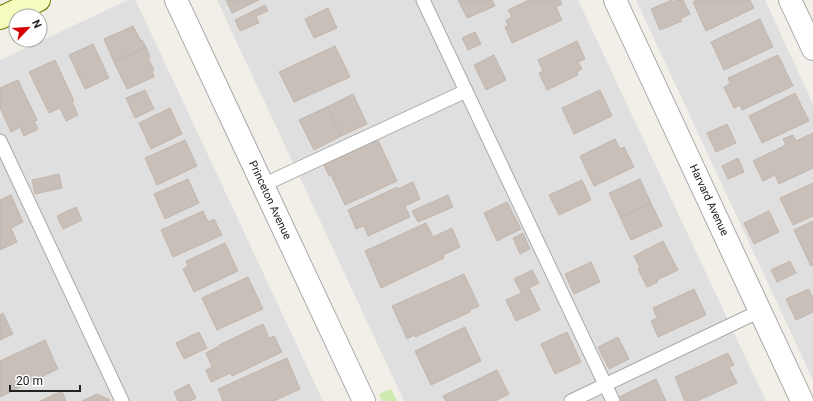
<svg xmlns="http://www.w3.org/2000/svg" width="813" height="401" font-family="Roboto,sans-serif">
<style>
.residential{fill:#e0dfdf}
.grass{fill:#cdebb0}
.building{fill:#c7bfb8;stroke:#c4b6ab}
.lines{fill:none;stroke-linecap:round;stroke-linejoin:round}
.lane-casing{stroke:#a9a9a9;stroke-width:15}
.street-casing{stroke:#a9a9a9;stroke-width:24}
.secondary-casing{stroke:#707d05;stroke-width:24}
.lane{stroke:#fff;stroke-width:13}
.street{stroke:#fff;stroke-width:22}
.secondary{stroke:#f7fabf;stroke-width:22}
.labels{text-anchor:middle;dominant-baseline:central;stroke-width:4;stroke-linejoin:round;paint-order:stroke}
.street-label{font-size:11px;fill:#222;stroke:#fff}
</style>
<rect width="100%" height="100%" fill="#f2efe9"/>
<g class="residential">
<path d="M128,0H135L136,1L323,401H0V60Z"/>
<path d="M217,0H578L766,401H404Z"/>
<path d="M636,0H765L813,104V380Z"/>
</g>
<path class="grass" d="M391,389L397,401H382L379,394Z"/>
<g class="building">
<path d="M226,0H259L232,13Z"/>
<path d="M458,0H492L495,6L467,18Z"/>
<path d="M529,0H560L562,4L556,7L562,20L512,43L505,27L508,26L506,20L512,17L508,10Z"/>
<path d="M672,0L673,2L677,0H683L690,14L680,19L682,21L660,30L651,9Z"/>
<path d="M697,0H750L754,8L706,31L693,2Z"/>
<path d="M265,5L268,11L256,16L259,23L240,31L235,20Z"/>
<path d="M328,8L337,28L314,38L305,19Z"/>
<path d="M760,19L773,47L724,70L711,42Z"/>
<path d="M133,26L141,41L142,40L146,47L114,62L104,39Z"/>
<path d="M475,32L481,44L468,50L462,38Z"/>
<path d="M577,41L585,59L578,62L582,69L577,72L578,75L547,90L539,73L543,71L538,60Z"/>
<path d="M93,44L109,78L85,89L69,55Z"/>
<path d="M335,46L350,77L294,102L279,72Z"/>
<path d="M146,47L150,57L148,58L154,70L152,71L154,77L127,89L114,62Z"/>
<path d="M494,55L506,80L486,90L474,65Z"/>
<path d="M778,55L793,86L742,110L740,105L734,108L724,87L730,84L728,78Z"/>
<path d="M55,60L74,101L72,102L78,115L66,121L60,108L49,113L29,72Z"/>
<path d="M18,80L37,120L34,121L38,129L24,136L20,127L11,132L0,108V88Z"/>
<path d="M145,90L154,109L135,118L126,98Z"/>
<path d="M600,90L612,116L574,134L562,108Z"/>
<path d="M795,93L809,121L762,143L749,116Z"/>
<path d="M353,94L367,124L341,136L327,107Z"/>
<path d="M327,107L341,136L314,150L299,120Z"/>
<path d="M170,108L182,134L151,149L139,123Z"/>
<path d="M727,124L736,143L716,152L707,133Z"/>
<path d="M813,133V168L779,184L775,175L763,181L753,161L786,145L783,139L793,135L796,141Z"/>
<path d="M377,138L397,181L345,205L331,175L329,176L323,163Z"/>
<path d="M615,139L620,149L624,147L634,167L594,186L580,156Z"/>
<path d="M185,140L197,166L157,185L145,158Z"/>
<path d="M738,158L744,172L728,179L722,166Z"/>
<path d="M59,174L62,188L35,194L32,180Z"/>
<path d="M188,179L199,203L165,219L154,194Z"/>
<path d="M640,179L651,203L620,217L609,193Z"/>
<path d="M582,180L591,200L559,215L549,195Z"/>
<path d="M413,182L420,199L405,206L410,217L368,236L364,226L356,229L348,210L397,187L398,189Z"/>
<path d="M813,183V216L793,225L780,198Z"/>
<path d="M11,195L23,222L11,228L17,242L0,250V200Z"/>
<path d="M448,195L453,207L418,222L412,211Z"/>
<path d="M507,202L521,229L497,241L484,213Z"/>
<path d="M651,203L662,226L631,240L620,217Z"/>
<path d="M76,207L82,220L63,229L57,216Z"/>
<path d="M203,211L208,222L214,219L222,235L173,257L161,230Z"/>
<path d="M769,211L779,232L754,244L744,223Z"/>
<path d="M813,221V265L811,266L794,230Z"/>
<path d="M426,223L433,237L452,228L460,247L443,255L444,258L381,288L365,251Z"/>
<path d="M523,233L530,249L520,254L513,238Z"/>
<path d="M663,241L678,270L657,280L658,282L647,287L638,269L640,268L634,256Z"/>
<path d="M225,243L238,271L194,292L183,269L188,266L186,261Z"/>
<path d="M790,261L796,273L777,282L771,270Z"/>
<path d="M591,262L600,282L574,294L565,274Z"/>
<path d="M532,270L539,283L521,292L514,279Z"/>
<path d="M464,274L479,306L470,310V312L415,337L414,335L407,339L392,306Z"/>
<path d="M248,277L263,309L217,330L202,298Z"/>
<path d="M530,289L540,310L516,321L506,300Z"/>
<path d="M694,289L706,315L658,337L651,321L657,318L653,308Z"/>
<path d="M809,289L813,298V312L796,320L786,299Z"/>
<path d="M3,313L13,334L0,340V315Z"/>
<path d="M263,324L269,338L274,336L282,352L232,376L231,373L211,382L206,370L212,367L206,353L219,346V345Z"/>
<path d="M465,327L481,361L431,385L415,351Z"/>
<path d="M199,332L207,348L184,359L176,343Z"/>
<path d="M567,332L581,362L555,374L541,344Z"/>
<path d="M618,337L629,359L609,369L598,347Z"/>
<path d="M45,340L58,369L0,397V361Z"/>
<path d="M728,353L734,365L729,367L737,383L697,401H685L675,377Z"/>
<path d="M287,358L300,389L274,401H223L218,389Z"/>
<path d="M497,370L509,394L495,401H446L443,396Z"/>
<path d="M656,379L666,401H619L617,398Z"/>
<path d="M189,384L196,398L191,401H178L174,392Z"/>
<path d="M62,391L66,401H40Z"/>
<path d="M97,394L110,400V401H82Z"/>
</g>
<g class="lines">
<g class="lane-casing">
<g id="lane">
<path d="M423,0L466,91"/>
<path d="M0,141L122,401"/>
<path d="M263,185L466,91L613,401"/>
<path d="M571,401L760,311"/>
</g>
</g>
<g class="street-casing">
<g id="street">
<path d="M176,0L364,401"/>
<path d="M615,0L802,401"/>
<path d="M790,0L813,49"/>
</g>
</g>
<g class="secondary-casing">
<path id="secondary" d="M0,18L39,0"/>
</g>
<use href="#lane" class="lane"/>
<use href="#street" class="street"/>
<use href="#secondary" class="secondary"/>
</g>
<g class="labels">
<g class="street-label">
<text transform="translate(270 200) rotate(65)">Princeton Avenue</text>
<text transform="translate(709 200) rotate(65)">Harvard Avenue</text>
</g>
</g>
<g transform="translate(28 28) rotate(65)"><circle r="19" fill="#ffffff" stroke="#a7a7a7"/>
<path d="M0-3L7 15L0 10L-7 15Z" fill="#d40000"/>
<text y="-6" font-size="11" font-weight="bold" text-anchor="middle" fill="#222222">N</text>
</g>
<path d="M10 385v6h70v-6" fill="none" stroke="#222222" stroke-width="2"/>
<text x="16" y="385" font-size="12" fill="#222222" stroke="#ffffff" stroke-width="3" paint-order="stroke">20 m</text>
</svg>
